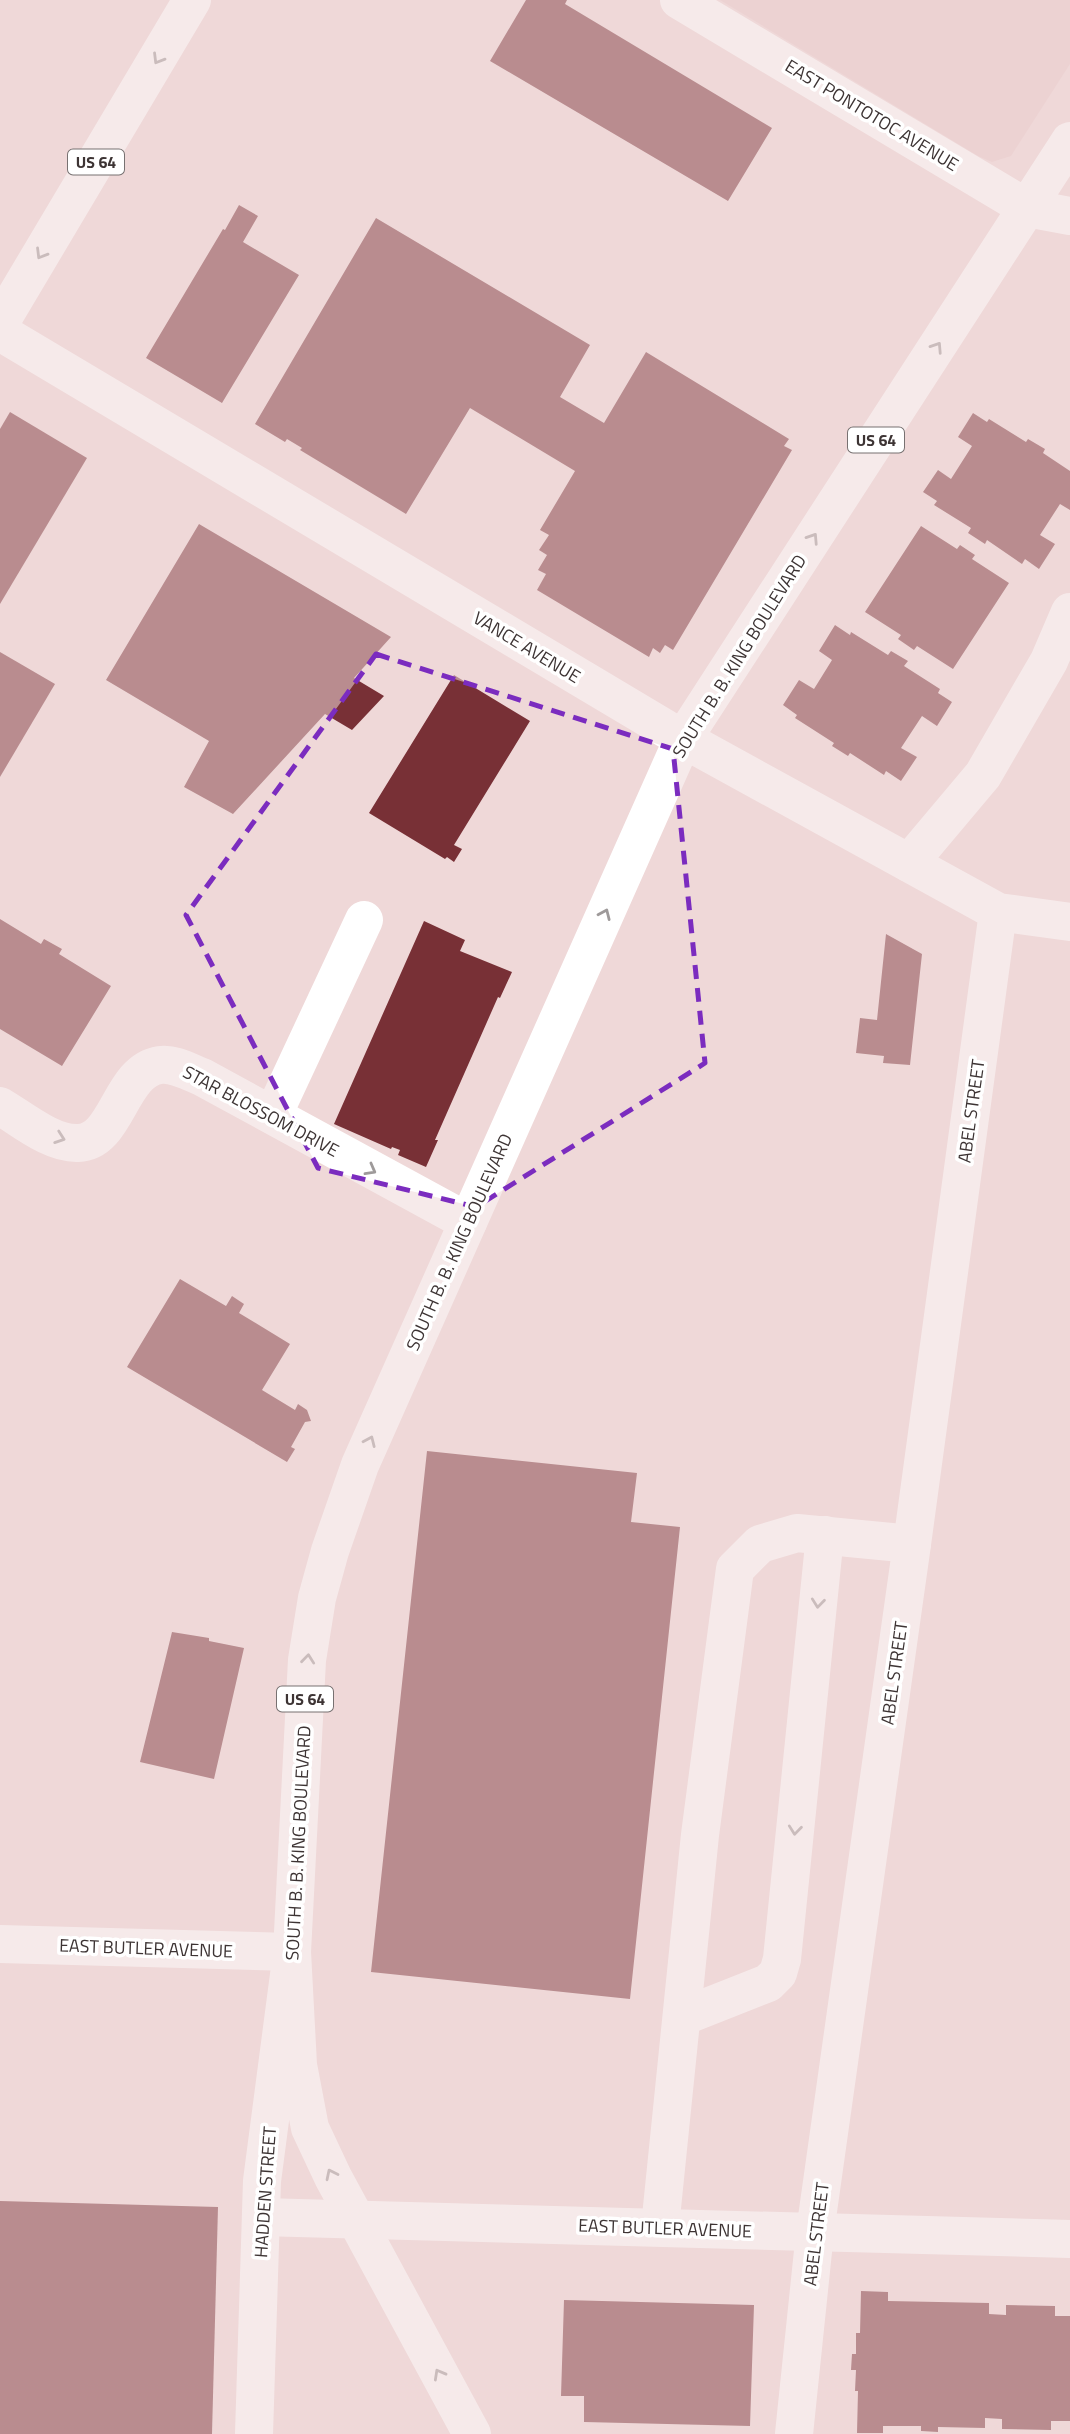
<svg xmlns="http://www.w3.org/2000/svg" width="1070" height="2434" font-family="'Titillium Web',sans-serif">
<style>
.built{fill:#e9caca}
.building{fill:#783036}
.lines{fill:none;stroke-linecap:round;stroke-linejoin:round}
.minor{stroke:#fff;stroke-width:38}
.major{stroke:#fff;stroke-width:38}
.oneway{stroke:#9e9a9a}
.marked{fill:none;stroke:#7b2cbf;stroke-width:5;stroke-dasharray:14 9;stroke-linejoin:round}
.labels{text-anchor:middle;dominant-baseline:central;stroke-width:7;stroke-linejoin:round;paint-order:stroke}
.shield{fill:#fff;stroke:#777171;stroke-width:2}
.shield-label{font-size:16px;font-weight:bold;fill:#3d3434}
.street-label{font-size:18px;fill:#3d3434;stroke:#fff}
</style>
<rect width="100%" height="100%" fill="#efd8d8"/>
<path class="built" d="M720,0H1070V64L1011,156L992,162L978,156Z"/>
<g class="building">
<path d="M526,0H567L565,4L772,128L728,201L490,61Z"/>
<path d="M239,205L258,216L243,242L299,275L222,403L146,358L223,229L225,230Z"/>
<path d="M376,218L590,345L560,397L604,423L646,352L789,439L784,446L792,450L673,650L665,645L660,653L653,648L649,657L537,590L546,574L538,570L547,555L539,550L549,535L540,530L575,471L470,408L406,514L300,450L302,448L287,439L285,442L255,424Z"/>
<path d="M10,412L87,458L0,604V429Z"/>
<path d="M973,413L987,422L989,419L1026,442L1028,439L1045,449L1043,453L1070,471V510L1060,504L1040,535L1055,544L1039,569L1025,559L1022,564L987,540L985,544L968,533L971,528L934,505L937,501L923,492L938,470L951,479L972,446L958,437Z"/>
<path d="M199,524L391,637L354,678L384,696L352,730L325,714L233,814L184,787L209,741L106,680Z"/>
<path d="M921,526L957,549L960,545L975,555L972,559L1009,583L953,669L917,646L914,650L898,639L901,635L865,612Z"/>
<path d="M835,625L850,635L851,632L888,655L891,651L908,661L904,666L940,689L938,693L952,702L937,726L922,716L901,748L917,757L901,781L886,771L884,775L850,753L848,756L832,746L834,743L795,718L797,715L783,705L799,680L814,689L832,660L819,651Z"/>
<path d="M0,652L55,684L0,777Z"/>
<path d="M454,675L530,721L454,845L462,849L454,862L447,857L445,859L369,813Z"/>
<path d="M0,919L41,944L44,939L62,949L59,954L111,986L62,1066L0,1029Z"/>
<path d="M424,921L465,940L460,951L512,972L500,998L498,997L435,1140H438L426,1167L398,1155L400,1150L392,1147L391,1149L334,1124Z"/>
<path d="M886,934L922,954L910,1065L883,1063L884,1056L856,1053L860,1018L877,1020Z"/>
<path d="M180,1279L226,1306L232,1296L244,1304L239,1313L290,1344L262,1390L295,1410L298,1404L307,1410L311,1421L305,1422L291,1447L295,1449L287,1462L127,1367Z"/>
<path d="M427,1451L637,1473L631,1522L680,1527L630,1999L371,1972Z"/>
<path d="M172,1632L209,1638V1641L244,1648L214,1779L140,1762Z"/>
<path d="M0,2201L218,2207L212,2434H0Z"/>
<path d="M861,2291L888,2292V2301L989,2303V2314L1006,2315V2305L1055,2306V2316H1070V2421H1051V2430L1002,2429V2419L985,2418V2428L938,2427V2432L921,2431V2426H883V2433H857L858,2391H855L856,2370H851L852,2354H856V2333H860Z"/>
<path d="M564,2300L754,2305L750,2426L584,2422V2396H561Z"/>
</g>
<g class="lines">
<g class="minor">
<path d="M679,0L1027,208L1070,216"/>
<path d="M0,332L683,739L998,912L1070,922"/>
<path d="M909,863L983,775L1049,661L1070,612"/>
<path d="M0,1106C22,1119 51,1144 78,1143C118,1142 119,1071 160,1065C174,1063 189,1072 202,1077L468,1222"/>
<path d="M273,1115L364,920"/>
<path d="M0,1944L292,1952L262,2181L254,2434"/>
<path d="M682,2017L768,1983L778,1973L782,1959L825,1535"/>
<path d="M261,2217L1070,2239"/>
<path d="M660,2227L700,1835L735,1569L760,1544L797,1533L912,1544"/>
<path d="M794,2434L815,2232L912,1544L998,912"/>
</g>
<g class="major">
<path d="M0,323L192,0"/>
<path d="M472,2434L333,2177L310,2128L298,2065L292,1952L307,1660L317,1598L330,1551L360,1465L683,739L1070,141"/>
</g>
</g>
<defs><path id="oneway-chevron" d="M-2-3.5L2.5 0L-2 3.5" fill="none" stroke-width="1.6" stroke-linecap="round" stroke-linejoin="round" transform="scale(1.75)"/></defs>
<g class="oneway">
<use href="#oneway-chevron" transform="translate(158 59) rotate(121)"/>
<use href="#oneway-chevron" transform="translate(41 254) rotate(121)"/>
<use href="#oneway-chevron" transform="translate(937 347) rotate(-57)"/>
<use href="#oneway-chevron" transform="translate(813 538) rotate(-57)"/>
<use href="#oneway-chevron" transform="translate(605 914) rotate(-66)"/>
<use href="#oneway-chevron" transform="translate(60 1138) rotate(19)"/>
<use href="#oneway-chevron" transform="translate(371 1170) rotate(29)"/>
<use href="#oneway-chevron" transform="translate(370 1441) rotate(-66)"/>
<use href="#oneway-chevron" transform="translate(818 1603) rotate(96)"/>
<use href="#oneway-chevron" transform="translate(308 1659) rotate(-84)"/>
<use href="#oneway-chevron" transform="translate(795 1830) rotate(96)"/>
<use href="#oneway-chevron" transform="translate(331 2174) rotate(-116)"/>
<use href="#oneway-chevron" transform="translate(439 2374) rotate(-119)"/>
</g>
<path d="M0 0H1070V2434H0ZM376,654L673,749L705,1063L476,1207L318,1168L186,915Z" fill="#efd8d8" fill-opacity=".55" fill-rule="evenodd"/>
<path class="marked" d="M376,654L673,749L705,1063L476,1207L318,1168L186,915Z"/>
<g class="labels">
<g class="shield">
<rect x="68" y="149.5" width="56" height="25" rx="5"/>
<rect x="848" y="427.5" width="56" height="25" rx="5"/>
<rect x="277" y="1686.5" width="56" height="25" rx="5"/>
</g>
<g class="shield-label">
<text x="96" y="162">US 64</text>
<text x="876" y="440">US 64</text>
<text x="305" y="1699">US 64</text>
</g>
<g class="street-label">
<text transform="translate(872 115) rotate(31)">EAST PONTOTOC AVENUE</text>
<text transform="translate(527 647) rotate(31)">VANCE AVENUE</text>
<text transform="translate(739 656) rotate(-58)">SOUTH B. B. KING BOULEVARD</text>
<text transform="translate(261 1111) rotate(28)">STAR BLOSSOM DRIVE</text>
<text transform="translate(971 1111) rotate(-82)">ABEL STREET</text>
<text transform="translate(459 1242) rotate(-66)">SOUTH B. B. KING BOULEVARD</text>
<text transform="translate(894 1673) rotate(-82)">ABEL STREET</text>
<text transform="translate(298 1843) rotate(-87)">SOUTH B. B. KING BOULEVARD</text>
<text transform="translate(146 1948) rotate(2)">EAST BUTLER AVENUE</text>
<text transform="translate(265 2192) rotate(-86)">HADDEN STREET</text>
<text transform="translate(665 2228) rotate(2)">EAST BUTLER AVENUE</text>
<text transform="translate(816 2234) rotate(-83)">ABEL STREET</text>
</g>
</g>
</svg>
